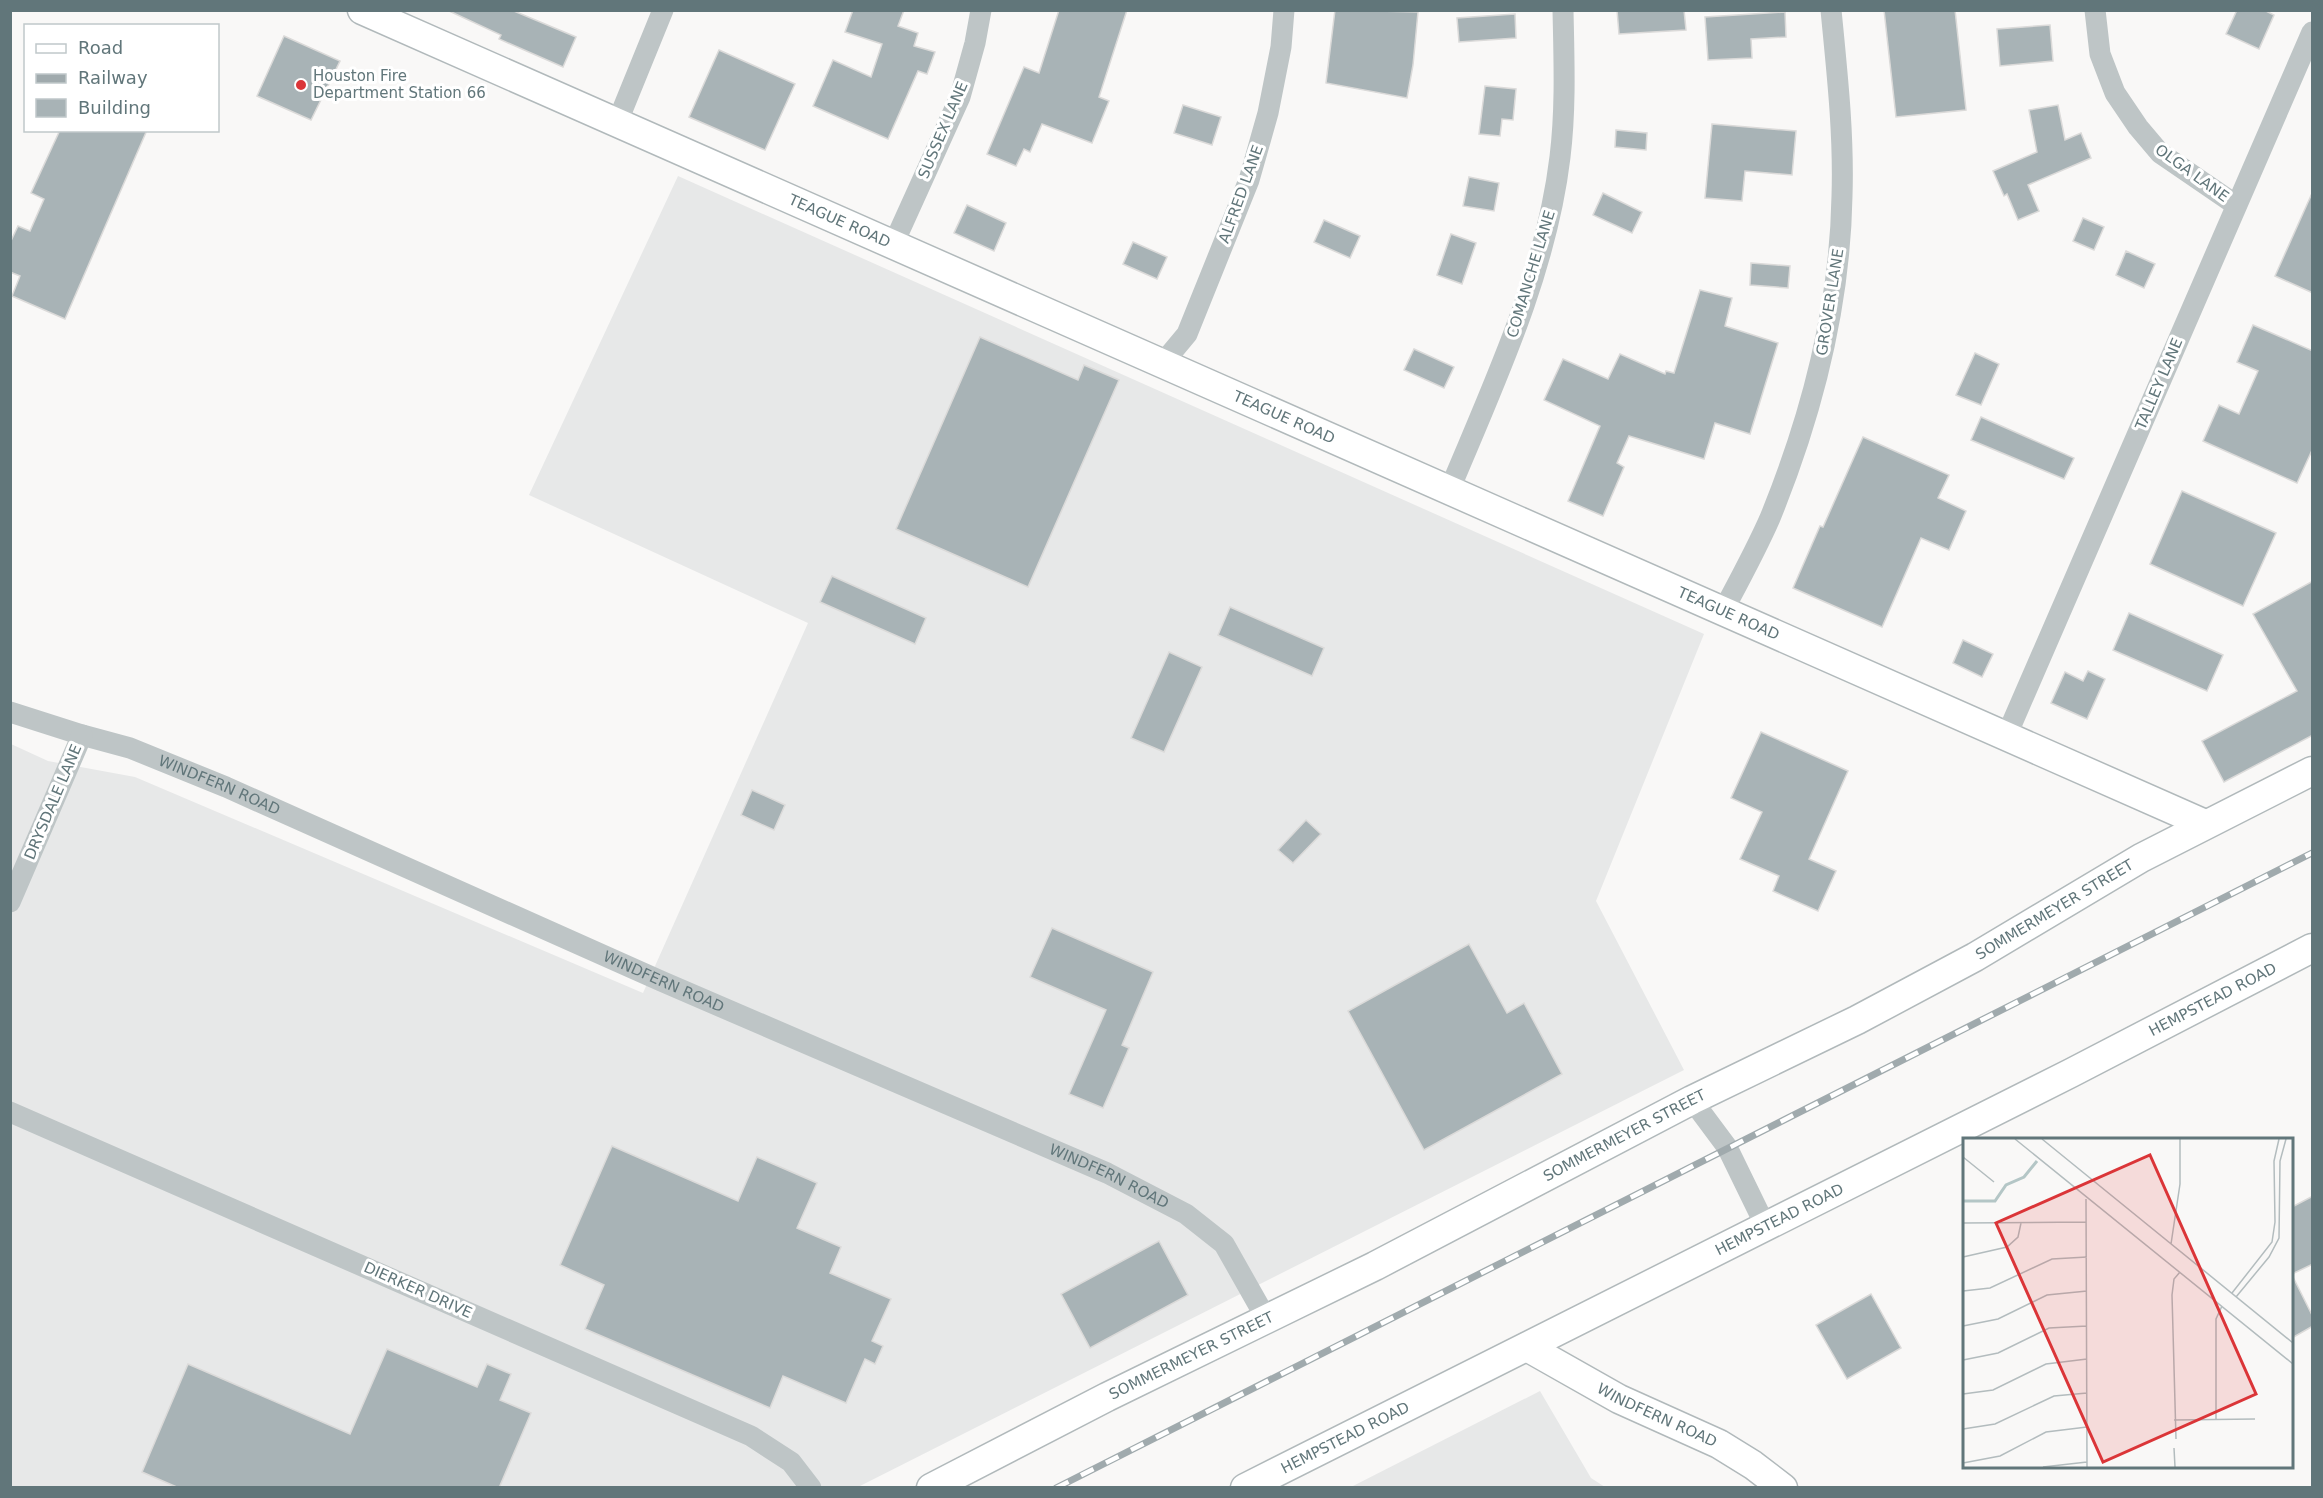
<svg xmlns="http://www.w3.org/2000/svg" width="2323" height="1498" font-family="'DejaVu Sans',sans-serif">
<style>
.built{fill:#e7e8e8}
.building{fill:#a8b3b6;stroke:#dbdad9;stroke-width:1.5}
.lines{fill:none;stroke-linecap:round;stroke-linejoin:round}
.secondary-casing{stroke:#b1b9bb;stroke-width:31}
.street{stroke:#bec5c6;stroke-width:21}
.secondary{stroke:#fff;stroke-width:28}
.rail-casing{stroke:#a0aaad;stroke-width:7}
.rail{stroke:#fff;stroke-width:4.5;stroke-dasharray:14;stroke-linecap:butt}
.poi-dot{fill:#db3538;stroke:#fff;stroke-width:2}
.labels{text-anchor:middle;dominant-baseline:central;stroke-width:6;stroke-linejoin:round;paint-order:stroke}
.poi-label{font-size:15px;fill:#61767a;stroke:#fff;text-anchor:start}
.street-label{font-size:15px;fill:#61767a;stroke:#fff}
.inset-river{fill:none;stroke:#b4c6c6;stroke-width:3}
.inset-road{fill:none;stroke:#b3bcbe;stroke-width:1.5}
.view{fill:#db3538;fill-opacity:0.15;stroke:#db3538;stroke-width:3}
.inset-edge{fill:none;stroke:#61767a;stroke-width:3}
</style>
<rect width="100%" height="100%" fill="#f9f8f7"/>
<g class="built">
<path d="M678,176L1704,634L1596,901L1684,1070L858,1487L11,1488V744L48,761L135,777L643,993L808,623L529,495Z"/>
<path d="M1540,1391L1591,1478L1605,1487H1351Z"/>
</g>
<g class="building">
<path d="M447,10L514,11L576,37L563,67L499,39L501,35Z"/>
<path d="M853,10H904L898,26L918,33L914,46L935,52L927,74L918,71L888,139L813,106L833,60L871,77L882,44L845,32Z"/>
<path d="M1059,10H1127L1099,97L1109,101L1092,143L1042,124L1030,152L1024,149L1016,166L987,154L1024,67L1039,73Z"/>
<path d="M1335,10L1418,12L1413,65L1407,98L1326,83Z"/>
<path d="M1617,10H1684L1686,30L1619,34Z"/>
<path d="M1884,10H1955L1966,110L1896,117Z"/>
<path d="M2237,10H2264L2274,15L2259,49L2226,34Z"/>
<path d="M1785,12L1786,37L1751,39L1752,58L1708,60L1705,17Z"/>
<path d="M1515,14L1516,38L1459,42L1457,18Z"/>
<path d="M2050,25L2053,61L2000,66L1997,29Z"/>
<path d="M284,36L340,61L311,120L257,96Z"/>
<path d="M719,50L795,84L765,150L689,117Z"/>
<path d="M1485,86L1516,89L1513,120L1502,119L1500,136L1479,134Z"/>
<path d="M1183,105L1221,117L1212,145L1174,133Z"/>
<path d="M2058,105L2065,140L2081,133L2091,158L2028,185L2039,211L2018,220L2007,194L2004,196L1993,171L2037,152L2029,110Z"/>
<path d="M1712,124L1796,131L1792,175L1745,171L1742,201L1705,198Z"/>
<path d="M60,130H147L65,319L12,296L20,276L10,272V243L18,226L30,231L44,199L31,193Z"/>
<path d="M1616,130L1647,133L1646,150L1615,147Z"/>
<path d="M1469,177L1499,183L1494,211L1463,206Z"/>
<path d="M2313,191V293L2275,276Z"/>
<path d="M1603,193L1642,212L1632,233L1593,215Z"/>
<path d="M967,205L1006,223L994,251L954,233Z"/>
<path d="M2083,218L2104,227L2094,250L2073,241Z"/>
<path d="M1324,220L1360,236L1350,258L1314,242Z"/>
<path d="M1451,234L1476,243L1462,284L1437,275Z"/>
<path d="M1133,242L1167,257L1157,279L1123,264Z"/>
<path d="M2126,251L2155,264L2144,288L2116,275Z"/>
<path d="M1751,263L1790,266L1788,288L1750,285Z"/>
<path d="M1700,290L1732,298L1725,326L1778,343L1750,434L1715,423L1704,459L1629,436L1617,463L1624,467L1603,516L1568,501L1600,426L1544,400L1563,359L1608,379L1620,354L1665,374L1666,371L1674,373Z"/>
<path d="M2253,325L2313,351V448L2297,483L2203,441L2219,405L2239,414L2258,371L2237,362Z"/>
<path d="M980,337L1078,380L1084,365L1119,380L1028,587L896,529Z"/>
<path d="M1414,349L1454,367L1444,388L1404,370Z"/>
<path d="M1975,353L1999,364L1981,405L1956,395Z"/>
<path d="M1981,417L2074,458L2064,479L1971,440Z"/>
<path d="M1863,437L1949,475L1938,498L1966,511L1949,550L1921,538L1882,627L1793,588L1820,526L1823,527Z"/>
<path d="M2182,491L2276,533L2243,606L2150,564Z"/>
<path d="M832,576L926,618L915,644L820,602Z"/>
<path d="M2313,581V735L2224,782L2202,741L2297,691L2253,614Z"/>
<path d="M1230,607L1324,648L1312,676L1218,635Z"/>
<path d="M2129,613L2223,655L2207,691L2113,650Z"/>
<path d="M1963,640L1993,654L1982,677L1953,663Z"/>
<path d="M1169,652L1202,667L1164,752L1131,738Z"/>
<path d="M2088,671L2105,679L2087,719L2051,703L2065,672L2083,681Z"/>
<path d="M1761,732L1848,771L1809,859L1836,871L1818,911L1773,891L1779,876L1740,859L1762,812L1731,798Z"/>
<path d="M752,790L785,805L774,830L741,815Z"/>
<path d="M1306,820L1321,834L1293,863L1278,850Z"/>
<path d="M1052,928L1153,972L1122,1045L1129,1048L1103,1108L1069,1094L1106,1010L1030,977Z"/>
<path d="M1469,944L1507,1013L1524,1003L1562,1074L1424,1150L1348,1011Z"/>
<path d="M612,1146L738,1201L757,1157L817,1183L797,1228L841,1247L830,1273L891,1299L872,1341L883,1346L875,1364L865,1359L846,1403L783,1376L770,1408L585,1329L604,1285L560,1265Z"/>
<path d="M2313,1196V1264L2292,1274V1207Z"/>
<path d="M1159,1241L1188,1295L1090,1348L1061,1294Z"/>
<path d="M2292,1275L2313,1317V1326L2292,1338Z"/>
<path d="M1871,1294L1901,1348L1847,1379L1816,1325Z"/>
<path d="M387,1349L477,1387L487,1364L511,1374L500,1400L531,1413L499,1488H179L142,1472L188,1364L350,1434Z"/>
</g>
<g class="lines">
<g class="secondary-casing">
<g id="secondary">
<path id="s2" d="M362,10L2205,824"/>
<path id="s3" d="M1527,1347L1619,1399L1719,1444L1753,1465L1783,1488"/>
<path id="s4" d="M931,1488L1107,1397L1375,1266L1692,1100L1857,1020L1975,957L2141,858L2312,771"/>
<path id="s5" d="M1245,1488L2071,1073L2312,948"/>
</g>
</g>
<g class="street">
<path d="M2095,10L2100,54L2115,93L2138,127L2160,153L2236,205"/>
<path d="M617,123L663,10"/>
<path d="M893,245L960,97L975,43L981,10"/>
<path d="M1162,364L1187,334L1249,180L1268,113L1281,47L1284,10"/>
<path d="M1449,491C1494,383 1546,274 1560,157C1566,108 1564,59 1563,10"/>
<path d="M1723,611C1739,581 1756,550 1770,518C1812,415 1840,308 1842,196C1844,134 1837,72 1831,10"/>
<path id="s1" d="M10,712L82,735L130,748L226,787L661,981L1107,1173L1186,1214L1224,1244L1267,1320"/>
<path d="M2006,737L2312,32"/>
<path d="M10,902L82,735"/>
<path d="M1692,1100L1727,1147L1765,1225"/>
<path d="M10,1112L751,1436L791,1462L811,1488"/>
</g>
<use href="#secondary" class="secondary"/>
<g class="rail-casing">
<path id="rail" d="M1056,1488L2312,853"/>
</g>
<use href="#rail" class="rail"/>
</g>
<circle class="poi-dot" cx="301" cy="85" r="6"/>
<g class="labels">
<g class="poi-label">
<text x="313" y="76">Houston Fire<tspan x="313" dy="17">Department Station 66</tspan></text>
</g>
<g class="street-label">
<text transform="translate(943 130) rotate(-67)">SUSSEX LANE</text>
<text transform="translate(2192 173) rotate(36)">OLGA LANE</text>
<text transform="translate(1241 194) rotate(-70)">ALFRED LANE</text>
<text stroke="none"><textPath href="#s2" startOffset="522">TEAGUE ROAD</textPath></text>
<text transform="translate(1531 274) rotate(-73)">COMANCHE LANE</text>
<text transform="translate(1830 302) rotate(-81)">GROVER LANE</text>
<text transform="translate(2159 384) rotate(-67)">TALLEY LANE</text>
<text stroke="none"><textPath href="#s2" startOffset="1008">TEAGUE ROAD</textPath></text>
<text stroke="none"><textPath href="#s2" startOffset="1494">TEAGUE ROAD</textPath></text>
<text stroke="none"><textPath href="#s1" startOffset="222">WINDFERN ROAD</textPath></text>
<text transform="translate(53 802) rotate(-67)">DRYSDALE LANE</text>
<text stroke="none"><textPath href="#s4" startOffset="1264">SOMMERMEYER STREET</textPath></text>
<text stroke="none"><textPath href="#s1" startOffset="708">WINDFERN ROAD</textPath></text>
<text stroke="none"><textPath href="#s5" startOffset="1084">HEMPSTEAD ROAD</textPath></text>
<text stroke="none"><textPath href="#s4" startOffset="778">SOMMERMEYER STREET</textPath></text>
<text stroke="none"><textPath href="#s1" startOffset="1194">WINDFERN ROAD</textPath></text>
<text stroke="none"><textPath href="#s5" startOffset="598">HEMPSTEAD ROAD</textPath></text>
<text transform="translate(418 1290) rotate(24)">DIERKER DRIVE</text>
<text stroke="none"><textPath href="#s4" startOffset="292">SOMMERMEYER STREET</textPath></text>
<text stroke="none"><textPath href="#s3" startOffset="147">WINDFERN ROAD</textPath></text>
<text stroke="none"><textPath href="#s5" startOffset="112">HEMPSTEAD ROAD</textPath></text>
</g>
</g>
<g transform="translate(1963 1138)">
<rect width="330" height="330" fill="#f9f8f7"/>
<path class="inset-river" d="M0,63H32L43,47L61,39L74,23"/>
<path class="inset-road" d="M52,1L330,226M79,1L330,205M0,19L31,44M123,61L124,329M0,85L123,84M208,106L217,46V1M0,119L44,109L55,99L58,85M0,153L27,150L89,121L124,119M269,155L309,104L312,84L311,23L316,1M273,159L306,119L316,100L317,23L323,1M0,188L35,181L84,157L124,153M0,222L35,215L86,190L124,188M0,256L30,252L83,226L124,221M253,281V181L259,168M211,282L292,281M0,291L32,286L91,258L124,255M213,301L209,157L211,141L217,134M211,310L212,329M0,325L37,318L83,294L124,289M80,329L124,324"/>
<path class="view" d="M187,17L293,256L140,324L33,85Z"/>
<rect width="330" height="330" class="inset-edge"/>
</g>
<rect width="2323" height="1498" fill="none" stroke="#61767a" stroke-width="24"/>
<rect x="24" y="24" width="195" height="108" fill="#ffffff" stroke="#c0c8ca" stroke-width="1.5"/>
<rect x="36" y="44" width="30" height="9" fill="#ffffff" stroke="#c0c8ca" stroke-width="1.5"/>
<text x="78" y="54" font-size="18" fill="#61767a">Road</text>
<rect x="36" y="74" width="30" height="9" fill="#a0aaad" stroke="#c0c8ca" stroke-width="1.5"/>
<text x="78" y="84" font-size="18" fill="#61767a">Railway</text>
<rect x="36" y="99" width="30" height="18" fill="#a8b3b6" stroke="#c0c8ca" stroke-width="1.5"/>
<text x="78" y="114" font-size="18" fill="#61767a">Building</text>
</svg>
